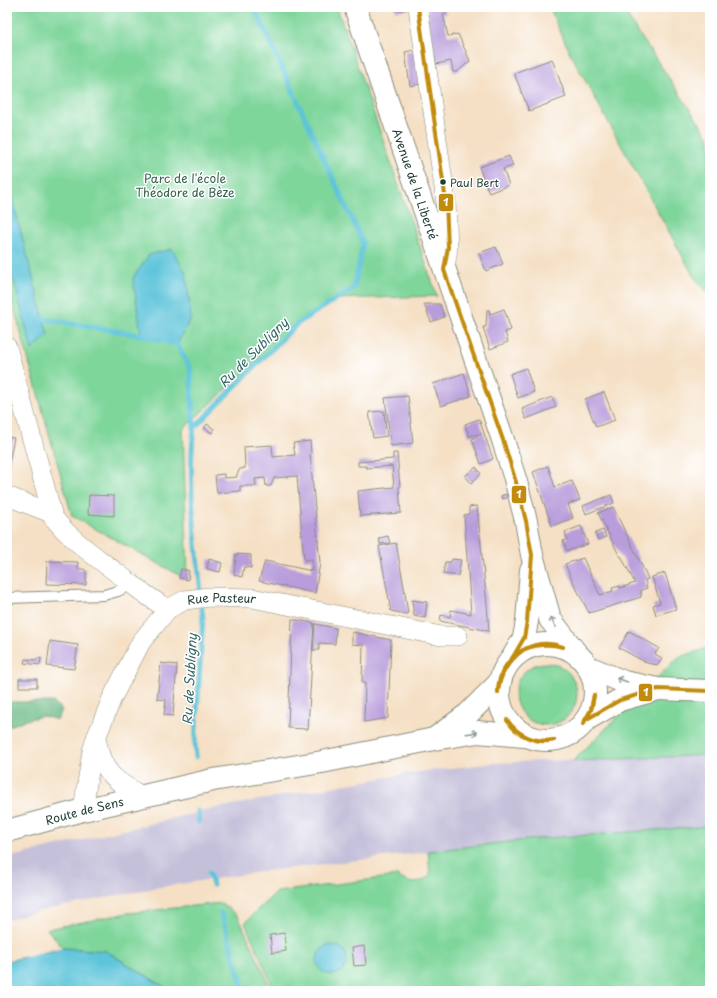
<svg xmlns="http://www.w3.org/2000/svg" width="717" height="998" font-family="'Playpen Sans',sans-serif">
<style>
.industrial{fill:#c5c0da}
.green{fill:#7fd69b;stroke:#4f8a68}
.forest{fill:#67b783;stroke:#437a5c}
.water{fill:#5dc4da;stroke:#3e8087}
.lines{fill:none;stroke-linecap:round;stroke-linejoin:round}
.stream{stroke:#5dc4da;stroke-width:5}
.building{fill:#b89cdb}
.service-casing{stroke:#8a8e7c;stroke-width:12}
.minor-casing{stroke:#8a8e7c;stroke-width:20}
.secondary-casing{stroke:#8a8e7c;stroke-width:24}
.service{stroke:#fff;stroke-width:10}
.minor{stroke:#fff;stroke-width:19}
.secondary{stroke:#fff;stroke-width:22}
.bus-1-casing{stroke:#fff;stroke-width:7}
.bus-1{stroke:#c18c0d;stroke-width:4}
.oneway{stroke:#8f9e9a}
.bus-dot{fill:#1f3d34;stroke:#fff;stroke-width:1.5}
.labels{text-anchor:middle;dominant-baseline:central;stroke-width:3;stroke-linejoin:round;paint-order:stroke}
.bus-label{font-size:11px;fill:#1f3d34;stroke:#fff;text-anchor:start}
.park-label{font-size:12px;fill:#37634e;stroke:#fff}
.street-label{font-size:12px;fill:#1f3d34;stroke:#fff}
.water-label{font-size:13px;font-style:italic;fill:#326666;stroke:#fff}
.line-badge{stroke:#fff;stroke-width:1.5}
.badge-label{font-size:11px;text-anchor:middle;font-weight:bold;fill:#fff}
</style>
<rect width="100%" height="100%" fill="#fff"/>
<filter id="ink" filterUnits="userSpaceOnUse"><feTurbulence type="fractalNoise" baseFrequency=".025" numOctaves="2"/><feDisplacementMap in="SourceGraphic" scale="8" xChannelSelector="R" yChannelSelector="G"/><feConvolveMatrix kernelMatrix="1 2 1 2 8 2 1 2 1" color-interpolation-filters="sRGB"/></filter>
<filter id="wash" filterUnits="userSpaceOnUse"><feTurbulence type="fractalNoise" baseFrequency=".012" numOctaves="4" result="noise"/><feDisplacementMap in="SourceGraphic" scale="16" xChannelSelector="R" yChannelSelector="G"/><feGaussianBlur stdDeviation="0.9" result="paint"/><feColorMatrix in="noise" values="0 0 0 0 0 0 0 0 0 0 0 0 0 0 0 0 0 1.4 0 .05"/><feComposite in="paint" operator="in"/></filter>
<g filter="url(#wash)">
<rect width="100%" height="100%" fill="#f5e0c5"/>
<path class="industrial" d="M710,755V826L535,839L266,871L154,888L35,912L7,920V858L216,808L404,774L493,763Z"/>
<g class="green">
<path d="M7,7H337L437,296L337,299L297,324L183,429L188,580L72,516L7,283Z"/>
<path d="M549,7H621L710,139V295L694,277L570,53Z"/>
<path d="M710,647V755L573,761L677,658Z"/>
<circle cx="546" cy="694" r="31"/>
<path d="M710,826V991H171L106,951L63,948L47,929L128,913L221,903L238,916L272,990L274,989L245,923L258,909L277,892L397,876C411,885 418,885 430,875L428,851L535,839Z"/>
</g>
<path class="forest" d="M7,702H53L62,710L57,720L43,716L26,720L7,727Z"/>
<g class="water">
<path d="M7,179L48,335L32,350L7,255Z"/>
<path d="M172,249L186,273L191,318L177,344L141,335L133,278L149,255Z"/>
<circle cx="332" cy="960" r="15"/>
<path d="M63,948L106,951L171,991H7V961Z"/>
</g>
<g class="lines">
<g class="stream">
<path d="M44,319L141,335L177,344L190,368L194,428"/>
<path d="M201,594C196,539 187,483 194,428L297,324L354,288L363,243L254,7"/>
<path d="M196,757L195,743L203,617L201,602"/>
<path d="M198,811L199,822"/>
<path d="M209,873L213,885"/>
<path d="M221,913L244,991"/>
</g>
</g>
<g id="blocks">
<g class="building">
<path d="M395,7H408V9L396,11Z"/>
<path d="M427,7H444L446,14H443L448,36L458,34L470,61L457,72H453L451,61L436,64L427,17H429Z"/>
<path d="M415,50L420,84L410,86L405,52Z"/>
<path d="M552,59L566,97L529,111L514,73Z"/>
<path d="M509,156L513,166L503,169L509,185L489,193L479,167Z"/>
<path d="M496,247L503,264L486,271L479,253Z"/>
<path d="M424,304H440L444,317L431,322Z"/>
<path d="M504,309L511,330L505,332L508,342L490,349L483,327H486L487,310H489L490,314Z"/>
<path d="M526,368L534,392L518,398L510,374Z"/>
<path d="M464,373L471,396L441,406L433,384Z"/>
<path d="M604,392L615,420L596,427L585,399Z"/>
<path d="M408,396L413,443L391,446L385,398Z"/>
<path d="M552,397L556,407L526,419L522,409Z"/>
<path d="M384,411L387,436L373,438L369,412Z"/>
<path d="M479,419L493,459L481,464L472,439L481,434L469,436L465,424Z"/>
<path d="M207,424L214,429L212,433L204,428Z"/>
<path d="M7,437L14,438L8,468H7Z"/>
<path d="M310,441L311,453L310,454L320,563L315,593L259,581L265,561L312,571V559L304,560L297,476L274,478L271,486H266L265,478L255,479L256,486H240V491L217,493L215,475L224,474V478L237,477V474L240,469L245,468L244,447L272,445L273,457L295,455L293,443Z"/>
<path d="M393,453H397L400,487H399L401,513L360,516L358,491L394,487L392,466L366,468V466H358V462L393,459Z"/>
<path d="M548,466L555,487L572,481L580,500L568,504L573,518L552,526L533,472Z"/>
<path d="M476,467L481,474L471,483L465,476Z"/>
<path d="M506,494L507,498L502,499L501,496Z"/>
<path d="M89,495L114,496V516L88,514Z"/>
<path d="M611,495L614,503L586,514L583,506Z"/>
<path d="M477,506L487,605L489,631L440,621L441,615L450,617L451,610L471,614L464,515L469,514V507Z"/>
<path d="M613,507L646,574L648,579L645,580L647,588L641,590V597L589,613L571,578L565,564L583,558L600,595L613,591L612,588L620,586V588L635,583L621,556L620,557L598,513Z"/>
<path d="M7,517L9,518V527L7,526Z"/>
<path d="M581,526L588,544L567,551L563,541L567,539L565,532Z"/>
<path d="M603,530L606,537L598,540L595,533Z"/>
<path d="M388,536L390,543L380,544L379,538Z"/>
<path d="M396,543L405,593L408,614H406L391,611L379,546Z"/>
<path d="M236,554L251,555V568L244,567L242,577L234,575Z"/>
<path d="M209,559L222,563L220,572L207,569Z"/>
<path d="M452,559L461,560L458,576L443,574L445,562H451Z"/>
<path d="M47,561L78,562V569H84L86,571V585L46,584Z"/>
<path d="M181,569L189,571L188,580L179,578Z"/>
<path d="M665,573L676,609L656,615L653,605L660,603L652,577Z"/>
<path d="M412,600L427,602L425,618L414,616Z"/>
<path d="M292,619L314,623L308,729L288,728Z"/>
<path d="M315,624L336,628L335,644L319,643V650H313Z"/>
<path d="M629,631L659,648L655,654L662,658L658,665L647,663L619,648Z"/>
<path d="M352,632L391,640L388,718L364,722L365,683H362L363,645L352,644Z"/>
<path d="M50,641L78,645L74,669L47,666Z"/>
<path d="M37,658H41L40,665L24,663L25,659L37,660Z"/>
<path d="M161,663L177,665L173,716L164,715L166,700L157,699Z"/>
<rect x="19" y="679" width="18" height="8"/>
<path d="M284,933L286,951L272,953L270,935Z"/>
<path d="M364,946L366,965L354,966L352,948Z"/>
</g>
</g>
</g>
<g filter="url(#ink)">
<use href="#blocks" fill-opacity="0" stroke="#8a8e7c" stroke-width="1"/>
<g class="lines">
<g class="service-casing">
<path id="service" d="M7,598L104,595L118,591L132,584"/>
</g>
<g class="minor-casing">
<g id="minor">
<path d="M418,7L446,202L448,247L445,269"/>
<path d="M7,347L53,517C69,538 92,554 113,570C131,583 148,598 168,609"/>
<path d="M7,496L51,513"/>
<path d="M96,738C98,746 99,755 103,762C110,779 127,787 142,796"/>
<path id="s1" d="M83,810L92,751L96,738L112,698L141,642L168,609L185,600L209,597L252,598L441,636H458"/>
</g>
</g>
<g class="secondary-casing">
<g id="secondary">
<path id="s2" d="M355,7L503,440L516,482L526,521L532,555L550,619L576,653"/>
<circle cx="547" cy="692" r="48"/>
<path d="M513,657L524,638L527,621L531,570"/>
<path d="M588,667L624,682L658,689L710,691"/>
<path d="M587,719L620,700L655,690"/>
<path d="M437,737L468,714L499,683"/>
<path id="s3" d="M7,831L83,810L213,780L322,762L434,739L478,732L524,736"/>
</g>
</g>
<use href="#service" class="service"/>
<use href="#minor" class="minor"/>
<use href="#secondary" class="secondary"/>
<g class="bus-1-casing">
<g id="bus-1">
<path d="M418,7L446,202L448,247L444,270L503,440L516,482L526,521L532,555L527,621L524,638L513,657"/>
<path d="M525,649C537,643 550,642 563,647"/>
<path d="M525,649C538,644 549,643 563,647"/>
<path d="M498,692C498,674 508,658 523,650"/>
<path d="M498,692C500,673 509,661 523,650"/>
<path d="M587,719L620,700L658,689L710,691"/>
<path d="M507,720C518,736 535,743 554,740"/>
<path d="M507,720C516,735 537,745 554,740"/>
<path d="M583,724L591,710L594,695"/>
<path d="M583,724L591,710L594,695"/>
</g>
</g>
<use href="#bus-1" class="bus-1"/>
</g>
<defs><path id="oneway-shaft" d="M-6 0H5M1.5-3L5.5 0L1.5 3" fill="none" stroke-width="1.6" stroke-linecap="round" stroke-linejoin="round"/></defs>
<g class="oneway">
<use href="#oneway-shaft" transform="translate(553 622) rotate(-121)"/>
<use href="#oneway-shaft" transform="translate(622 680) rotate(-161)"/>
<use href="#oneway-shaft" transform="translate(472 733) rotate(-7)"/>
</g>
</g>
<circle class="bus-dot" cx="443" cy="182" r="3.5"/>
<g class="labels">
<g class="bus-label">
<text x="450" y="182">Paul Bert</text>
</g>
<g class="park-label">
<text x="185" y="178">Parc de l'école<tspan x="185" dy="14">Théodore de Bèze</tspan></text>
</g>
<g class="street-label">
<text stroke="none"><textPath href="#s2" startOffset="187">Avenue de la Liberté</textPath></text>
<text stroke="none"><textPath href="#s1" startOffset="278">Rue Pasteur</textPath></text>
<text stroke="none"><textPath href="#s3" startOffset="80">Route de Sens</textPath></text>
</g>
<g class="water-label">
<text transform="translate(253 352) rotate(-45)">Ru de Subligny</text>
<text transform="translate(189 679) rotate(-87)">Ru de Subligny</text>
</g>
</g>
<g class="line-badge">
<rect x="438" y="193" width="16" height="19" rx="4" fill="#c18c0d"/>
<rect x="511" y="485" width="16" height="19" rx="4" fill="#c18c0d"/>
<rect x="638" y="683" width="15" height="19" rx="4" fill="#c18c0d"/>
</g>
<g class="badge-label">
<text x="446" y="206">1</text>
<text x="519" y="498">1</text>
<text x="646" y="696">1</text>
</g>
<rect width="717" height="998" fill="none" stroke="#fff" stroke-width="24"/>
</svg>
